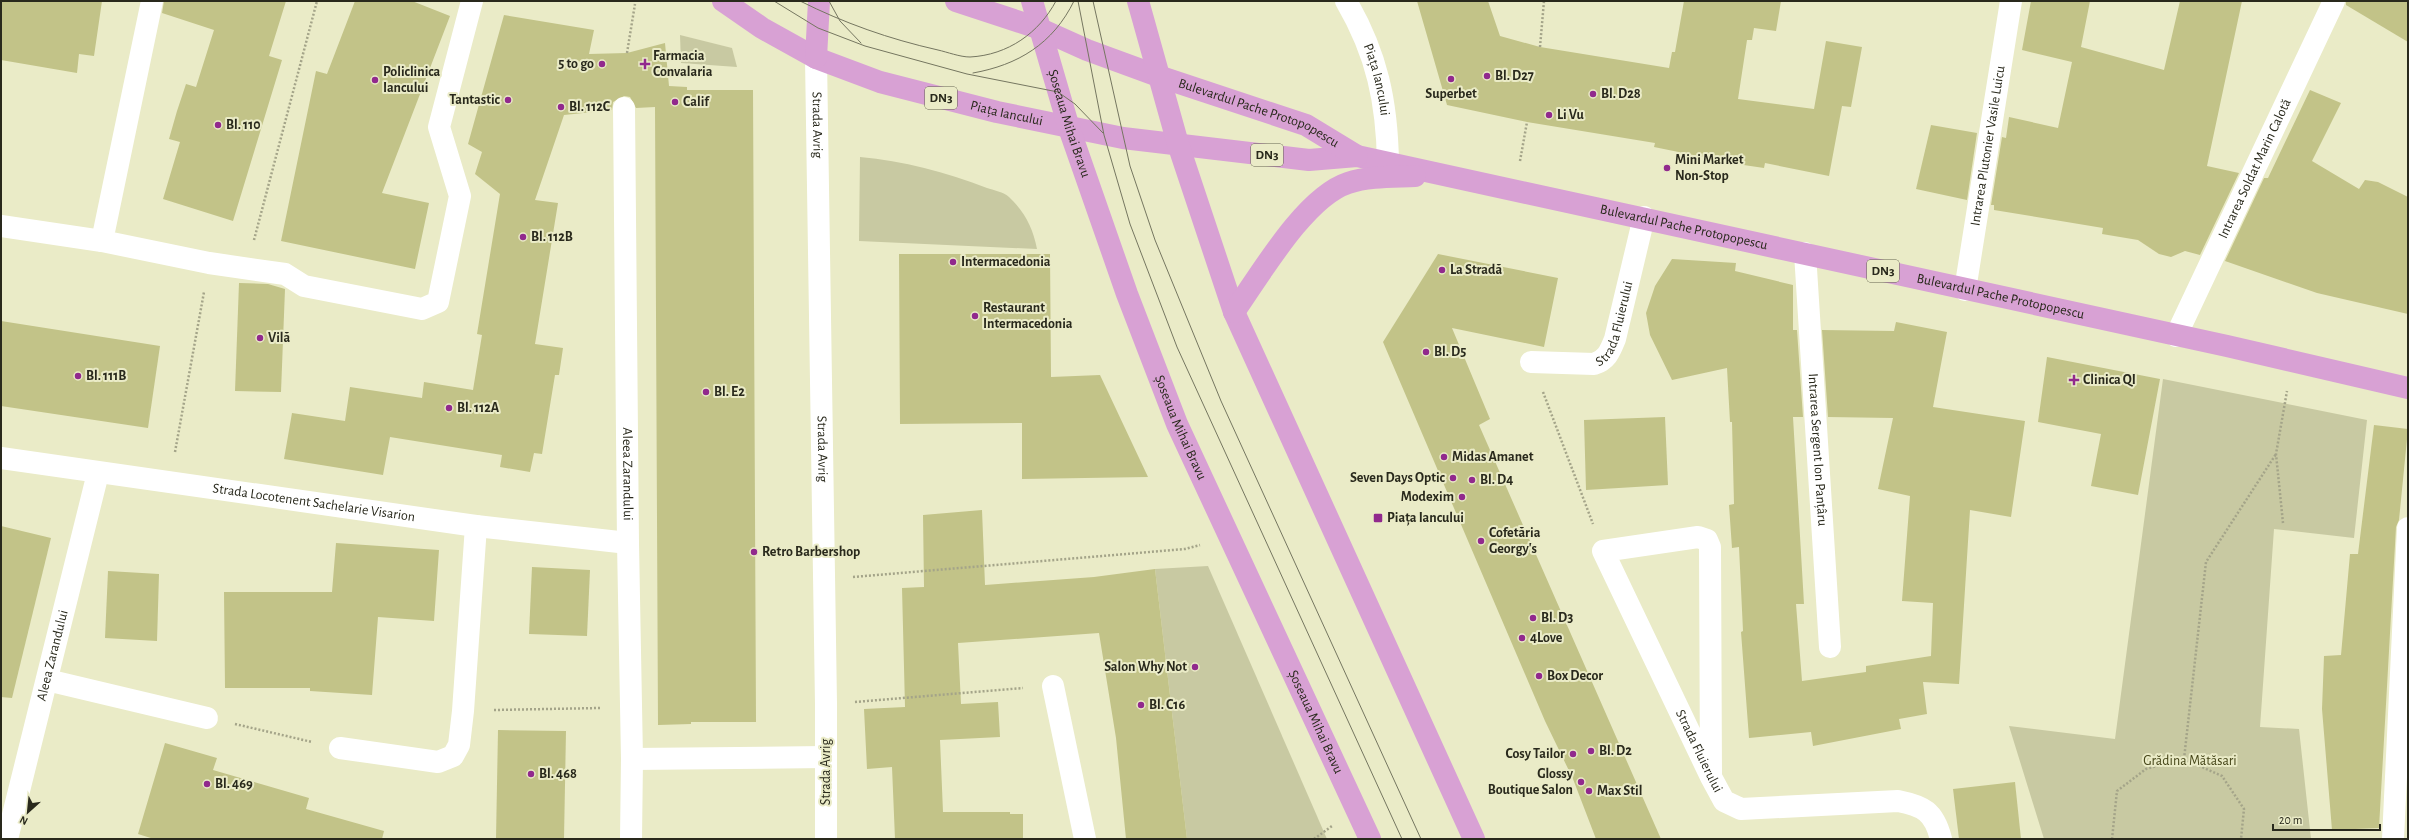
<svg xmlns="http://www.w3.org/2000/svg" width="2409" height="840" font-family="'Alegreya Sans',sans-serif">
<style>
.green{fill:#c8c9a2}
.building{fill:#c2c388}
.lines{fill:none;stroke-linecap:round;stroke-linejoin:round}
.path{stroke:#a4a489;stroke-width:2.5;stroke-dasharray:2 2;stroke-linecap:butt}
.minor{stroke:#fff;stroke-width:22}
.major{stroke:#d8a1d4;stroke-width:22}
.tram{stroke:#757660;stroke-width:1}
.poi-dot{fill:#91298d;stroke:#eaebc7;stroke-width:1.5}
.labels{text-anchor:middle;dominant-baseline:central;stroke-width:4;stroke-linejoin:round;paint-order:stroke}
.shield{fill:#eaebc7;stroke:#63634f;stroke-width:1}
.shield-label{font-size:13px;font-weight:bold;fill:#29291c}
.poi-label{font-size:14px;font-weight:bold;fill:#29291c;stroke:#eaebc7;text-anchor:start}
.street-label{font-size:14px;fill:#29291c;stroke:#eaebc7}
.park-label{font-size:14px;fill:#454518;stroke:#eaebc7}
</style>
<rect width="100%" height="100%" fill="#eaebc7"/>
<g class="green">
<path d="M680,35L732,48L737,67L681,63Z"/>
<path d="M860,157C903,161 946,172 987,188C993,190 1004,192 1009,197C1025,212 1033,228 1037,249L859,241Z"/>
<path d="M2163,379L2367,420L2354,538L2274,529L2260,727L2299,729L2311,839H2044L2009,726L2115,739Z"/>
<path d="M1208,566L1327,839H1187L1155,569Z"/>
</g>
<g class="building">
<path d="M1,1H102L94,56L79,54L77,73L1,60Z"/>
<path d="M164,1H286L269,56L282,60L233,221L163,199L180,142L169,139L177,111L186,84L196,87L214,30L162,13Z"/>
<path d="M355,1H412L450,16L382,193L429,203L415,269L281,241L316,71L327,74Z"/>
<path d="M1417,1H1488L1500,36L1540,47L1669,68L1672,52H1675L1684,1H1781L1776,31L1754,28L1752,40H1747L1738,99L1814,109L1826,41L1862,47L1851,107L1842,106L1829,176L1765,163L1764,168L1703,159V157L1654,147L1655,143L1527,122L1447,105Z"/>
<path d="M2031,1H2090L2081,47L2164,70L2180,1H2242L2207,166L2239,173L2200,255L2185,251L2171,257L2159,254L2138,240L2102,234L2103,228L1994,210V205H1991L2002,137L2006,138L2009,117L2058,128L2072,62L2022,50Z"/>
<path d="M2346,1H2408V42L2346,5Z"/>
<path d="M504,15L594,30L589,54L627,53L665,43L669,86L687,87V90H753L756,722H691V724L658,725L655,107L636,108L630,97L624,96L613,102L612,110L564,115L535,200L558,203L535,344L563,348L559,375H555L542,454L534,453L530,472L500,467L502,455L390,437L383,475L284,459L292,413L345,421L350,387L422,398L424,382L473,390L482,335L477,334L500,194L475,174L482,152L468,144Z"/>
<path d="M2310,90L2341,103L2312,161L2359,189L2365,180L2378,182L2408,197V314L2317,293L2225,261L2264,178H2268Z"/>
<path d="M1931,125L1977,133L1967,200L1916,189Z"/>
<path d="M899,254H1050L1051,377L1100,375L1148,477L1022,479V423L900,424Z"/>
<path d="M1438,254L1558,278L1544,347L1452,328L1490,419L1479,425L1661,839H1596L1573,779L1545,721L1383,342Z"/>
<path d="M1672,259L1736,263L1735,271L1793,285V330H1797L1803,417H1793L1804,604H1796L1802,681L1866,672V666L1931,656L1933,603L1902,601L1910,496L1878,489L1893,418L1828,417L1822,330L1894,331L1896,322L1947,332L1933,407L2025,421L2011,517L1970,510L1959,684L1923,682L1927,714L1899,719L1901,729L1813,746L1811,732L1749,738L1741,632L1743,631L1739,547L1732,548L1729,505L1734,504L1732,422H1730L1727,368L1672,380L1650,335L1646,313L1655,286Z"/>
<path d="M239,283L268,284L285,289L281,392L235,391Z"/>
<path d="M1,321L160,346L148,428L1,406Z"/>
<path d="M2047,357L2160,379L2138,495L2091,486L2101,434L2038,422Z"/>
<path d="M1665,417L1668,485L1586,490L1584,420Z"/>
<path d="M2374,425L2408,429L2399,520L2396,527L2379,828L2332,830L2322,709L2324,656L2341,655L2350,554H2358Z"/>
<path d="M982,510L985,585L1094,577L1155,569L1187,839H1126L1116,738L1099,633L958,643L961,704L998,702L1000,737L940,740L943,812H1010V814H1023V839H895L892,767L867,769L864,709L905,707L902,588L924,587L923,515Z"/>
<path d="M1,526L51,538L12,698L1,697Z"/>
<path d="M336,543L439,550L434,621L378,617L372,695L310,691V688H225L224,592H332Z"/>
<path d="M532,567L590,570L587,636L529,634Z"/>
<path d="M108,571L159,574L157,641L105,638Z"/>
<path d="M498,730L566,731L564,839H496Z"/>
<path d="M165,743L217,758L213,770L309,798L306,809L384,831L382,839H154L138,834Z"/>
<path d="M2015,782L2021,839H1959L1953,789Z"/>
</g>
<g class="lines">
<g class="path">
<path d="M1540,47L1544,1"/>
<path d="M627,53L635,4"/>
<path d="M1520,161L1527,122"/>
<path d="M254,240L317,1"/>
<path d="M1543,392L1593,524"/>
<path d="M175,452L204,292"/>
<path d="M2283,523L2276,454L2287,391"/>
<path d="M853,577L1185,549L1200,545"/>
<path d="M855,702L1023,688"/>
<path d="M494,710L600,708"/>
<path d="M235,724L312,742"/>
<path d="M2184,759L2206,562L2276,454"/>
<path d="M1314,839L1332,826"/>
<path d="M2112,839L2117,791L2146,769L2184,759L2222,776L2244,809L2241,839"/>
</g>
<g class="minor">
<path id="s1" d="M1346,1C1377,54 1387,102 1388,163"/>
<path id="s2" d="M816,58L826,704V839"/>
<path id="s3" d="M624,108L628,543L632,759L631,839"/>
<path d="M1,226L102,241L209,263L285,274L304,286L422,309L438,302L460,196L439,127L472,1"/>
<path d="M102,241L152,1"/>
<path id="s4" d="M1805,253L1830,647"/>
<path id="s5" d="M1965,290L2011,1"/>
<path id="s6" d="M2176,336L2334,1"/>
<path id="s7" d="M1531,362L1594,364C1607,360 1610,351 1615,339L1644,217"/>
<path id="s8" d="M1,458L476,526L628,543"/>
<path d="M47,680L207,718"/>
<path d="M1053,686L1085,839"/>
<path d="M340,748L438,762L453,756L459,745L463,711L476,526"/>
<path d="M632,759L826,757"/>
<path id="s9" d="M1711,777L1710,547L1707,540L1698,537L1603,551L1711,777L1724,801L1741,809L1898,801C1923,806 1934,811 1941,839"/>
<path id="s10" d="M7,839L98,473"/>
<path d="M2393,839L2408,528"/>
</g>
<g class="major">
<path id="s11" d="M723,1L762,28L816,58L880,82L997,112L1123,138L1309,160L1357,156L2227,346L2408,388"/>
<path id="s12" d="M956,1L1038,28L1087,50L1158,76L1306,125L1357,156"/>
<path id="s13" d="M1032,1L1069,128L1127,294L1177,424L1370,839"/>
<path d="M1138,1L1178,144L1234,312L1474,839"/>
<path d="M816,58L819,1"/>
<path d="M1234,312C1260,275 1305,197 1348,183C1369,176 1394,177 1415,176"/>
</g>
<g class="tram">
<path d="M774,1L818,28L865,46L967,74L1058,92L1075,104L1103,133"/>
<path d="M800,1C844,23 889,39 938,50C947,52 960,57 970,57C1008,55 1039,33 1056,1"/>
<path d="M829,1L840,21L861,43"/>
<path d="M1078,1L1104,135L1130,224L1177,347L1402,839"/>
<path d="M1093,1L1130,166L1155,240L1221,401L1421,839"/>
<path d="M973,73C1018,65 1053,44 1074,1"/>
</g>
</g>
<g class="poi-dot">
<circle cx="602" cy="64" r="4"/>
<path d="M643 58h4v4h4v4h-4v4h-4v-4h-4v-4h4z"/>
<circle cx="1487" cy="76" r="4"/>
<circle cx="1451" cy="79" r="4"/>
<circle cx="375" cy="80" r="4"/>
<circle cx="1593" cy="94" r="4"/>
<circle cx="508" cy="100" r="4"/>
<circle cx="675" cy="102" r="4"/>
<circle cx="561" cy="107" r="4"/>
<circle cx="1549" cy="115" r="4"/>
<circle cx="218" cy="125" r="4"/>
<circle cx="1667" cy="168" r="4"/>
<circle cx="523" cy="237" r="4"/>
<circle cx="953" cy="262" r="4"/>
<circle cx="1442" cy="270" r="4"/>
<circle cx="975" cy="316" r="4"/>
<circle cx="260" cy="338" r="4"/>
<circle cx="1426" cy="352" r="4"/>
<circle cx="78" cy="376" r="4"/>
<path d="M2072 374h4v4h4v4h-4v4h-4v-4h-4v-4h4z"/>
<circle cx="706" cy="392" r="4"/>
<circle cx="449" cy="408" r="4"/>
<circle cx="1444" cy="457" r="4"/>
<circle cx="1453" cy="478" r="4"/>
<circle cx="1472" cy="480" r="4"/>
<circle cx="1462" cy="497" r="4"/>
<rect x="1373" y="513" width="10" height="10" rx="2"/>
<circle cx="1481" cy="541" r="4"/>
<circle cx="754" cy="552" r="4"/>
<circle cx="1533" cy="618" r="4"/>
<circle cx="1522" cy="638" r="4"/>
<circle cx="1195" cy="667" r="4"/>
<circle cx="1539" cy="676" r="4"/>
<circle cx="1141" cy="705" r="4"/>
<circle cx="1591" cy="751" r="4"/>
<circle cx="1573" cy="754" r="4"/>
<circle cx="531" cy="774" r="4"/>
<circle cx="1581" cy="782" r="4"/>
<circle cx="207" cy="784" r="4"/>
<circle cx="1589" cy="791" r="4"/>
</g>
<g class="labels">
<g class="shield">
<rect x="925" y="87" width="32" height="22" rx="3"/>
<rect x="1251" y="144" width="32" height="22" rx="3"/>
<rect x="1867" y="260" width="32" height="22" rx="3"/>
</g>
<g class="shield-label">
<text x="941" y="98">DN3</text>
<text x="1267" y="155">DN3</text>
<text x="1883" y="271">DN3</text>
</g>
<g class="poi-label">
<text x="653" y="56">Farmacia<tspan x="653" dy="16">Convalaria</tspan></text>
<text x="594" y="64" text-anchor="end">5 to go</text>
<text x="383" y="72">Policlinica<tspan x="383" dy="16">Iancului</tspan></text>
<text x="1495" y="76">Bl. D27</text>
<text x="1451" y="94" text-anchor="middle">Superbet</text>
<text x="1601" y="94">Bl. D28</text>
<text x="500" y="100" text-anchor="end">Tantastic</text>
<text x="683" y="102">Calif</text>
<text x="569" y="107">Bl. 112C</text>
<text x="1557" y="115">Li Vu</text>
<text x="226" y="125">Bl. 110</text>
<text x="1675" y="160">Mini Market<tspan x="1675" dy="16">Non-Stop</tspan></text>
<text x="531" y="237">Bl. 112B</text>
<text x="961" y="262">Intermacedonia</text>
<text x="1450" y="270">La Stradă</text>
<text x="983" y="308">Restaurant<tspan x="983" dy="16">Intermacedonia</tspan></text>
<text x="268" y="338">Vilă</text>
<text x="1434" y="352">Bl. D5</text>
<text x="86" y="376">Bl. 111B</text>
<text x="2083" y="380">Clinica QI</text>
<text x="714" y="392">Bl. E2</text>
<text x="457" y="408">Bl. 112A</text>
<text x="1452" y="457">Midas Amanet</text>
<text x="1445" y="478" text-anchor="end">Seven Days Optic</text>
<text x="1480" y="480">Bl. D4</text>
<text x="1454" y="497" text-anchor="end">Modexim</text>
<text x="1387" y="518">Piața Iancului</text>
<text x="1489" y="533">Cofetăria<tspan x="1489" dy="16">Georgy's</tspan></text>
<text x="762" y="552">Retro Barbershop</text>
<text x="1541" y="618">Bl. D3</text>
<text x="1530" y="638">4Love</text>
<text x="1187" y="667" text-anchor="end">Salon Why Not</text>
<text x="1547" y="676">Box Decor</text>
<text x="1149" y="705">Bl. C16</text>
<text x="1599" y="751">Bl. D2</text>
<text x="1565" y="754" text-anchor="end">Cosy Tailor</text>
<text x="539" y="774">Bl. 468</text>
<text x="1573" y="774" text-anchor="end">Glossy<tspan x="1573" dy="16">Boutique Salon</tspan></text>
<text x="215" y="784">Bl. 469</text>
<text x="1597" y="791">Max Stil</text>
</g>
<g class="street-label">
<text stroke="none"><textPath href="#s1" startOffset="85">Piața Iancului</textPath></text>
<text stroke="none"><textPath href="#s11" startOffset="308">Piața Iancului</textPath></text>
<text stroke="none"><textPath href="#s12" startOffset="323">Bulevardul Pache Protopopescu</textPath></text>
<text stroke="none"><textPath href="#s13" startOffset="128">Șoseaua Mihai Bravu</textPath></text>
<text stroke="none"><textPath href="#s2" startOffset="67">Strada Avrig</textPath></text>
<text stroke="none"><textPath href="#s5" startOffset="146">Intrarea Plutonier Vasile Luicu</textPath></text>
<text stroke="none"><textPath href="#s6" startOffset="185">Intrarea Soldat Marin Calotă</textPath></text>
<text stroke="none"><textPath href="#s11" startOffset="997">Bulevardul Pache Protopopescu</textPath></text>
<text stroke="none"><textPath href="#s11" startOffset="1321">Bulevardul Pache Protopopescu</textPath></text>
<text stroke="none"><textPath href="#s7" startOffset="111">Strada Fluierului</textPath></text>
<text stroke="none"><textPath href="#s13" startOffset="452">Șoseaua Mihai Bravu</textPath></text>
<text stroke="none"><textPath href="#s2" startOffset="391">Strada Avrig</textPath></text>
<text stroke="none"><textPath href="#s4" startOffset="197">Intrarea Sergent Ion Panțâru</textPath></text>
<text stroke="none"><textPath href="#s3" startOffset="366">Aleea Zarandului</textPath></text>
<text stroke="none"><textPath href="#s8" startOffset="316">Strada Locotenent Sachelarie Visarion</textPath></text>
<text stroke="none"><textPath href="#s10" startOffset="189">Aleea Zarandului</textPath></text>
<text stroke="none"><textPath href="#s13" startOffset="776">Șoseaua Mihai Bravu</textPath></text>
<text stroke="none"><textPath href="#s9" startOffset="565">Strada Fluierului</textPath></text>
<text transform="translate(826 772) rotate(-90)">Strada Avrig</text>
</g>
<g class="park-label">
<text x="2190" y="761">Grădina Mătăsari</text>
</g>
</g>
<rect width="2409" height="840" fill="none" stroke="#29291c" stroke-width="4"/>
<g transform="translate(28 812) rotate(207)" stroke="#eaebc7" stroke-width="3" paint-order="stroke">
<path d="M0-3L7 15L0 10L-7 15Z" fill="#29291c"/>
<text y="-6" font-size="11" font-weight="bold" text-anchor="middle" fill="#29291c">N</text>
</g>
<path d="M2273 824v6h107v-6" fill="none" stroke="#29291c" stroke-width="2"/>
<text x="2279" y="824" font-size="12" fill="#29291c" stroke="#eaebc7" stroke-width="3" paint-order="stroke">20 m</text>
</svg>
